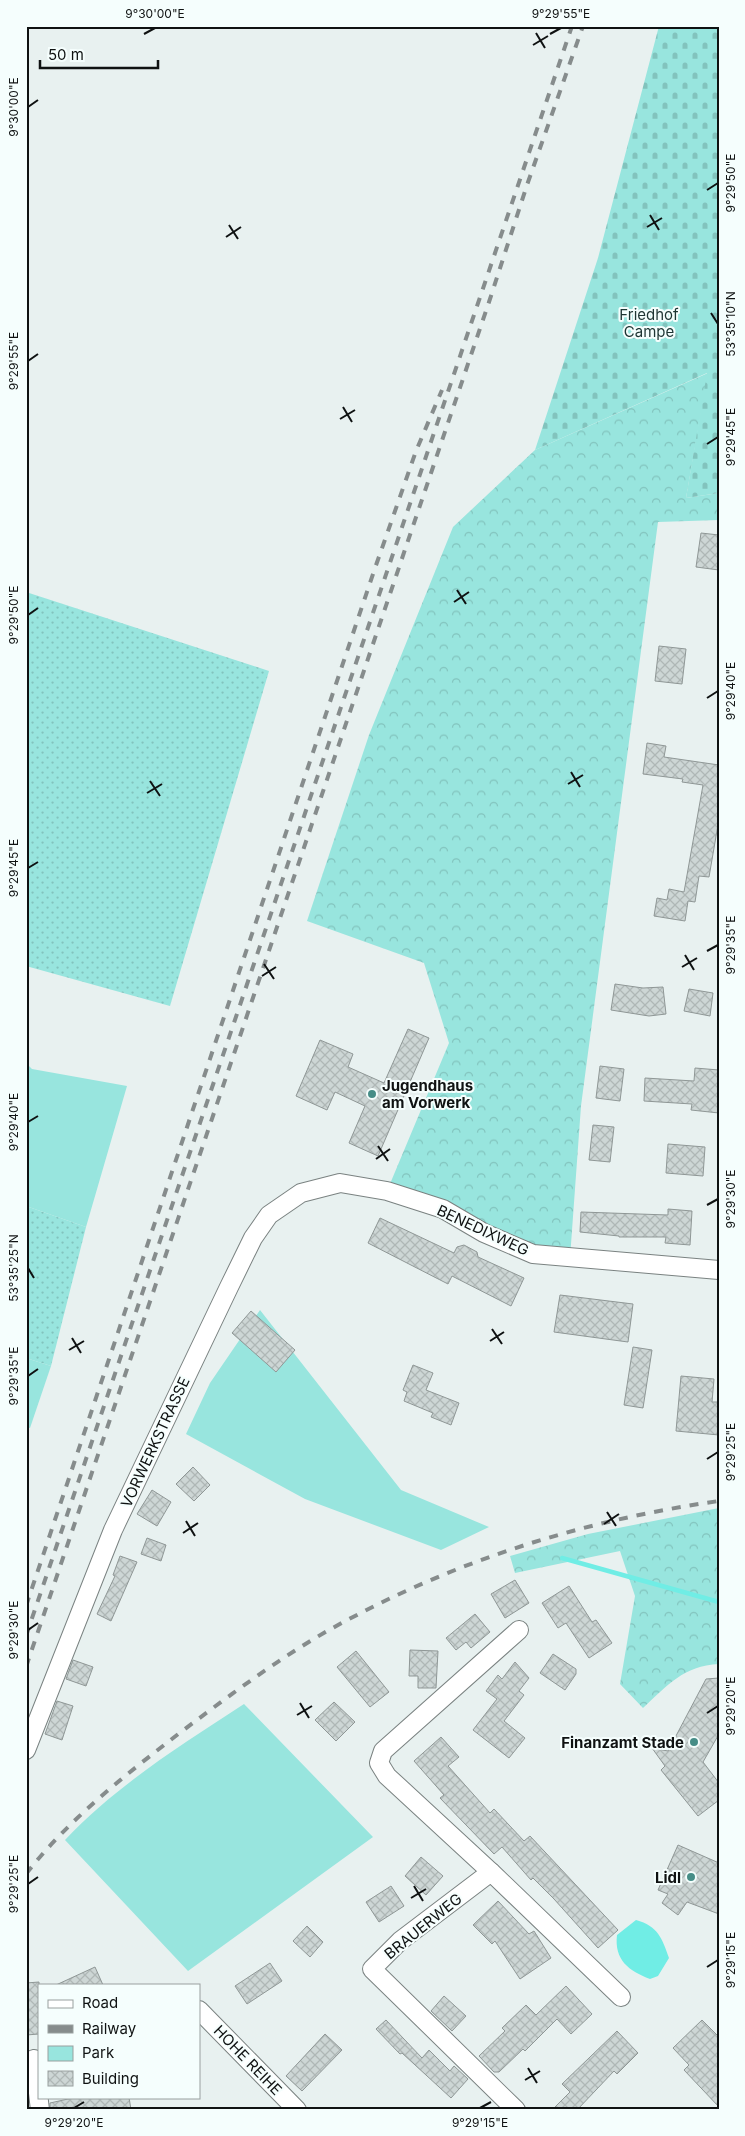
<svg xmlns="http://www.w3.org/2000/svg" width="745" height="2136" font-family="Inter,sans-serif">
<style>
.grass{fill:url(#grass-dots)}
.forest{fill:url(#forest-crowns)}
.cemetery{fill:url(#cemetery-stones)}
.green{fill:#98e5de}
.water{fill:#70ede5}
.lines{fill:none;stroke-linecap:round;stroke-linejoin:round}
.stream{stroke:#70ede5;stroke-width:4.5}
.building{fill:url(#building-cross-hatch);stroke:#8f9796}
.street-casing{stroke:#7a8281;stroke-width:20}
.street{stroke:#fff;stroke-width:18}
.rail{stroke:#868c8c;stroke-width:4;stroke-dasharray:9 9;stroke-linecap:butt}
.ticks{fill:none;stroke:#0f1212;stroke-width:2}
.poi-dot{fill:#468d87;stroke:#f5fefd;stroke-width:2}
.labels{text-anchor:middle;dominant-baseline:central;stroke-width:4;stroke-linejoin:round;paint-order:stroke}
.park-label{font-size:15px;fill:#1e3533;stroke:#f5fefd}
.poi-label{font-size:15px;font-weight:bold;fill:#0f1212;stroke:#f5fefd;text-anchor:end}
.street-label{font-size:15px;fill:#0f1212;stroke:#f5fefd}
.neatline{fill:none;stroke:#0f1212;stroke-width:2}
.ticks-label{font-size:12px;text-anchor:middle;fill:#0f1212}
</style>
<defs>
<pattern id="grass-dots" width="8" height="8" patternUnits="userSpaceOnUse" patternTransform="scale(1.25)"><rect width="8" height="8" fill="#98e5de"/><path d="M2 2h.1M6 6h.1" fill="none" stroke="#82c3bd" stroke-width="1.8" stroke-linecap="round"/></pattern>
<pattern id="forest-crowns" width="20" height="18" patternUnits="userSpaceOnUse" patternTransform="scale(1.25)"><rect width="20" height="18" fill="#98e5de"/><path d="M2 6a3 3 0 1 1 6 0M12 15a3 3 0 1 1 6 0" fill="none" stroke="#82c3bd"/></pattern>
<pattern id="cemetery-stones" width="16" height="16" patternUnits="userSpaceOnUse" patternTransform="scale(1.25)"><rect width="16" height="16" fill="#98e5de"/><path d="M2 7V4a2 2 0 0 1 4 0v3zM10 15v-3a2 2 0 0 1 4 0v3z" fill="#82c3bd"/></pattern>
<pattern id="building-cross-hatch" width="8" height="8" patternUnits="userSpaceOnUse" patternTransform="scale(1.25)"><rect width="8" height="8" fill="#cdd6d5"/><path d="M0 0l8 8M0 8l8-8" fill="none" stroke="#afb7b6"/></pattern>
</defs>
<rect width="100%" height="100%" fill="#e8f1f0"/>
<g class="grass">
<path d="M26,592L269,671L170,1006L26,966Z"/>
<path d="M26,1206L86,1227L51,1366L26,1358Z"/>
</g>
<g class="forest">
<path d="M708,373L686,498L719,493V520L658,522L581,1106L570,1258L561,1257L387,1191L449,1043L424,963L307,921L369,735L453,527L535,450Z"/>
<path d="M719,1508V1664C683,1666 668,1685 643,1708L620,1684L635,1596L620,1551L515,1573L510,1556L588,1534Z"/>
</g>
<path class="cemetery" d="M659,26H719V493L686,498L707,373L535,450L598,258Z"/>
<g class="green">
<path d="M26,1063L32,1069L127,1086L86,1227L26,1206Z"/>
<path d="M260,1310L401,1490L489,1527L441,1550L305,1499L186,1434L210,1383Z"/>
<path d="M26,1358L51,1366L30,1428L26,1427Z"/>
<path d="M244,1704L373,1837L188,1971L65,1840C117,1785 181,1745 244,1704Z"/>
</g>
<path class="water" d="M636,1920C658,1926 662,1938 669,1958L658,1976L650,1979C629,1971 614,1960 617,1935Z"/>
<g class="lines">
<path class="stream" d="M562,1558L719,1602"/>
</g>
<g class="building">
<path d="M701,533L719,535V570L696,567Z"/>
<path d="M659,646L686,649L682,684L655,681Z"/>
<path d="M647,743L666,746L664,757L719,765V819L709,877L699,876L695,902L688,901L685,921L654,916L657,898L667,900L669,889L684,892L703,785L682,782L683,779L643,774Z"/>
<path d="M615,984L643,988L663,987L666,1014L649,1016L611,1010Z"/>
<path d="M689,989L713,993L710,1016L684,1011Z"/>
<path d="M408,1029L429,1038L378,1156L349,1143L365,1106L335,1092L327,1110L296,1096L320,1040L353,1054L348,1067L384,1083Z"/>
<path d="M600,1066L624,1069L620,1101L596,1098Z"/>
<path d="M695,1068L719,1070V1113L691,1110L692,1104L644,1101L645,1078L694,1081Z"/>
<path d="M593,1125L614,1127L610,1162L589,1160Z"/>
<path d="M668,1144L705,1147L703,1176L666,1173Z"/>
<path d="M668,1209L692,1211L690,1245L665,1243L666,1237H619V1236L580,1232L581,1212L668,1215Z"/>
<path d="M380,1218L454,1253L457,1247L464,1245L477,1252L478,1257L524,1278L511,1306L452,1276L448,1284L368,1243Z"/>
<path d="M560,1295L633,1304L628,1342L554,1332Z"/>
<path d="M251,1311L295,1350L276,1372L232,1333Z"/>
<path d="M633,1347L652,1350L643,1408L624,1405Z"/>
<path d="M413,1365L433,1373L426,1390L459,1403L451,1425L431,1417L433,1413L404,1401L407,1392L403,1390Z"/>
<path d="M681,1376L714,1379L712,1402H719V1435L676,1431Z"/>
<path d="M193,1467L210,1485L194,1501L176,1484Z"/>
<path d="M152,1490L171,1502L157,1526L137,1514Z"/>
<path d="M147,1538L166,1545L161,1561L141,1554Z"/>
<path d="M120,1556L137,1562L111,1621L97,1614L115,1576L113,1575Z"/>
<path d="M515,1580L529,1603L505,1618L491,1594Z"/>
<path d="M569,1586L592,1622L596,1620L612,1643L589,1658L566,1623L558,1628L542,1603Z"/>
<path d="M475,1614L490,1632L471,1648L466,1642L456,1650L446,1638Z"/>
<path d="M410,1650L438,1651L436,1688H418V1676H409Z"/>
<path d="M356,1651L389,1692L370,1707L337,1667Z"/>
<path d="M553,1654L576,1669V1674L565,1690L540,1673Z"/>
<path d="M73,1660L93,1667L86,1686L66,1679Z"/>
<path d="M515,1662L529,1678L519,1691L524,1695L504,1721L525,1738L509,1758L473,1730L497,1699L486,1691L498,1675L502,1679Z"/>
<path d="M719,1678V1734L703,1762L719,1783V1800L698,1816L661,1770L665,1766L652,1748L668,1751L706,1679Z"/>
<path d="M57,1701L73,1706L62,1740L45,1734Z"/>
<path d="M334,1702L355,1722L336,1741L315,1720Z"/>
<path d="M441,1737L459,1757L448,1766L490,1813L494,1809L524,1841L530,1836L618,1930L598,1948L554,1899L533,1878L531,1880L502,1847L494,1854L440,1798L444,1795L414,1761Z"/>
<path d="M678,1845L719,1863V1914L687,1902L678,1915L662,1903L668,1894L658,1890Z"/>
<path d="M421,1857L443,1876L426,1895L405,1876Z"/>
<path d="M391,1886L404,1906L379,1922L366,1902Z"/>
<path d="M498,1901L529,1934L534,1931L551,1958L520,1979L495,1941L492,1944L473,1925Z"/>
<path d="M307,1926L323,1942L310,1957L293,1941Z"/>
<path d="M270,1963L282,1981L247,2004L235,1986Z"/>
<path d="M95,1967L103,1985H56Z"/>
<path d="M39,1982V2034L26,2035V1983Z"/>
<path d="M566,1986L592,2014L571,2034L557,2019L525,2051L523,2049L499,2072H494L479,2056L505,2031L502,2028L526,2005L536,2015Z"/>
<path d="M444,1996L466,2016L452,2031L431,2011Z"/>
<path d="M386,2020L422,2058L429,2050L450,2071L454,2066L468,2079L451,2098L402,2053L400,2054L376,2029Z"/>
<path d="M702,2020L719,2037V2107L684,2070L689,2065L673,2048Z"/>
<path d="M617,2031L638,2053L617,2074L614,2071L577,2110H552L570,2092L562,2084Z"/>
<path d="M325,2034L342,2050L302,2091L286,2076Z"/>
<path d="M77,2097H129L131,2110H50V2103Z"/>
</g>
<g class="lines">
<g class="street-casing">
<g id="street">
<path d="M26,1750L113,1530L229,1287L253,1238L269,1215L301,1193L340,1183L387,1191L443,1209L484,1233L533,1254L719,1270"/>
<path d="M491,1872L387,1776L379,1763L383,1751L519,1630"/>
<path d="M199,2010L297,2110"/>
<path d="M34,2059L40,2110"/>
<path d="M516,2110L372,1969L400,1941L491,1872L621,1997"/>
</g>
</g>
<use href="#street" class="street"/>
<g class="rail">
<path d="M26,1606L374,571L416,451L442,390"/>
<path d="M26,1636L572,26"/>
<path d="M26,1667L489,302L527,185L583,26"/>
<path d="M26,1874C68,1820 124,1776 177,1735C234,1692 292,1648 355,1616C469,1556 592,1519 719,1501"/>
</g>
</g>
<path class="ticks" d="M536,33L545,48M144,34L155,28M550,34L561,28M533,45L548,36M28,107L38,100M707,190L718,183M650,215L659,230M229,225L238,239M647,227L662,218M226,237L241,227M711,313L718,324M28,361L38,354M343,407L352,422M340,419L355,410M707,444L718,437M457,590L466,604M454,602L469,592M28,615L38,608M707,698L718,691M571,772L580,787M150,781L160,796M568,784L583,775M147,793L162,784M28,868L38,862M707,951L718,945M685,955L694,970M264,964L274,979M682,967L697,958M262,976L276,967M28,1122L38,1116M378,1146L388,1161M376,1159L390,1149M707,1205L718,1199M28,1268L34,1278M492,1329L502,1344M72,1338L81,1353M490,1341L504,1332M69,1350L84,1341M28,1376L38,1369M707,1459L718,1452M607,1512L616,1526M186,1521L195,1536M604,1524L619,1514M183,1533L198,1523M28,1630L38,1623M300,1703L309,1718M707,1713L718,1706M297,1715L312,1706M28,1884L38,1877M414,1886L423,1901M411,1898L426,1889M707,1967L718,1960M528,2068L537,2083M525,2080L540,2071M74,2108L84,2102M480,2108L491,2102"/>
<g class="poi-dot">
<circle cx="372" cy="1094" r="5"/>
<circle cx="694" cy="1742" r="5"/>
<circle cx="691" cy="1877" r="5"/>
</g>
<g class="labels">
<g class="park-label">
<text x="649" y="314">Friedhof<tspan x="649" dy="17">Campe</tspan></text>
</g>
<g class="poi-label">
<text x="382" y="1085" text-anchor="start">Jugendhaus<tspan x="382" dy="17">am Vorwerk</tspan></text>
<text x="684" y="1742">Finanzamt Stade</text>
<text x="681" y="1877">Lidl</text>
</g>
<g class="street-label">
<text transform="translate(483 1230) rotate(25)">BENEDIXWEG</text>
<text transform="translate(155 1442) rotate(-65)">VORWERKSTRASSE</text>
<text transform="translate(423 1926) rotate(-39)">BRAUERWEG</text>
<text transform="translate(248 2060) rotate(46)">HOHE REIHE</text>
</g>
</g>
<rect width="745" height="2136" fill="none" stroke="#f5fefd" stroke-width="55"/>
<rect x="38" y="1984" width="162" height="115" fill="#f5fefd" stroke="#99a09f"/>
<rect x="48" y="2000" width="25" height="8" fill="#ffffff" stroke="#99a09f"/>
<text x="82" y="2008" font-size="15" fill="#0f1212">Road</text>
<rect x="48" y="2025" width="25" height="8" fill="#868c8c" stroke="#99a09f"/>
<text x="82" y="2034" font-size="15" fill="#0f1212">Railway</text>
<rect x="48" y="2046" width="25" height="15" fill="#98e5de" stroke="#99a09f"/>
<text x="82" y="2058" font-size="15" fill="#0f1212">Park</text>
<rect x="48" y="2071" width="25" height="15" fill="url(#building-cross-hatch)" stroke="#99a09f"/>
<text x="82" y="2084" font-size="15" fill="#0f1212">Building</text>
<path d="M40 60v8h118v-8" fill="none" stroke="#0f1212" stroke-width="2.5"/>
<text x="48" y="60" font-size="15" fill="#0f1212" stroke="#f5fefd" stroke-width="4" paint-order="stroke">50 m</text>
<rect x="28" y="28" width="690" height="2080" class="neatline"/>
<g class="ticks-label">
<text x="155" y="18">9°30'00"E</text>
<text x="561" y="18">9°29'55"E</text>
<text transform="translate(14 107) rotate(-90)" y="4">9°30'00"E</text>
<text transform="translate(731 183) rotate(-90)" y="4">9°29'50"E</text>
<text transform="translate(731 324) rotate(-90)" y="4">53°35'10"N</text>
<text transform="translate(14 361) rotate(-90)" y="4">9°29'55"E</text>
<text transform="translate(731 437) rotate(-90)" y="4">9°29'45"E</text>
<text transform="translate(14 615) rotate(-90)" y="4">9°29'50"E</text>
<text transform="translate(731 691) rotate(-90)" y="4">9°29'40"E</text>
<text transform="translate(14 868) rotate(-90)" y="4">9°29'45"E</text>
<text transform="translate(731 945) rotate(-90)" y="4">9°29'35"E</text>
<text transform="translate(14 1122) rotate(-90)" y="4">9°29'40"E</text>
<text transform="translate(731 1199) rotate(-90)" y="4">9°29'30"E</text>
<text transform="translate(14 1268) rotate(-90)" y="4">53°35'25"N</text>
<text transform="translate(14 1376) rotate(-90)" y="4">9°29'35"E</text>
<text transform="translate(731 1452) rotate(-90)" y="4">9°29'25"E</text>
<text transform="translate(14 1630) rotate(-90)" y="4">9°29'30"E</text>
<text transform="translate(731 1706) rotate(-90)" y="4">9°29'20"E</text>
<text transform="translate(14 1884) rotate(-90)" y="4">9°29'25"E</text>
<text transform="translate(731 1960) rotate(-90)" y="4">9°29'15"E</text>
<text x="74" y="2127">9°29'20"E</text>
<text x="480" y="2127">9°29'15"E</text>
</g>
</svg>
